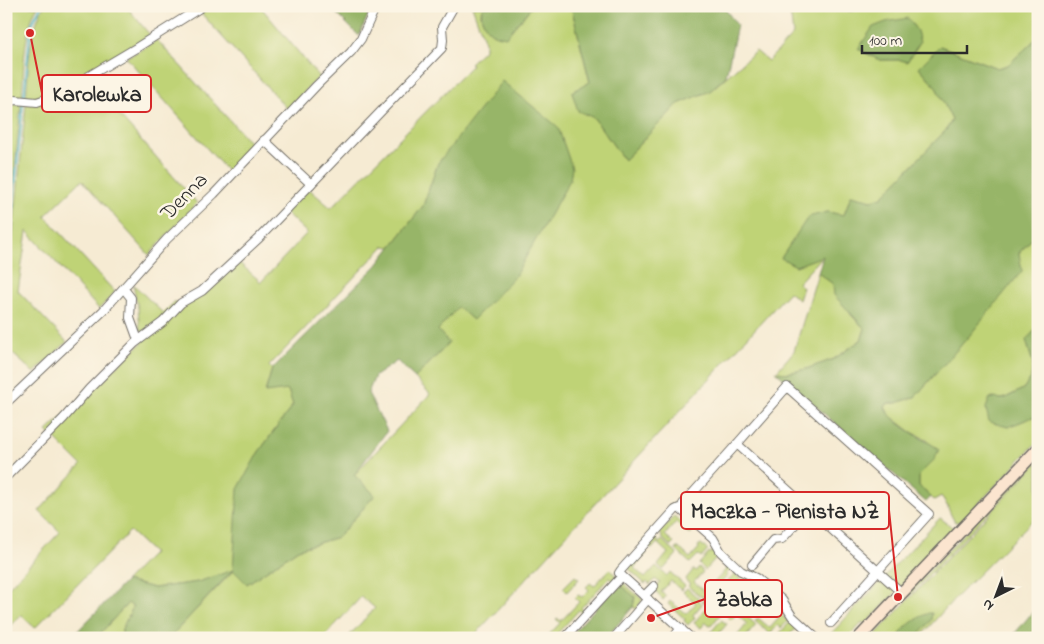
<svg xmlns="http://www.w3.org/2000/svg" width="1044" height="644" font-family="'Indie Flower',sans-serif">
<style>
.green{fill:#bfd376;stroke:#757f50;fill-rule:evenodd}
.forest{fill:#97b567;stroke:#617049}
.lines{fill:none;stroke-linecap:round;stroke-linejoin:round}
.stream{stroke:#48b4c4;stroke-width:2}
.street-casing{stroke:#726e66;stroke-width:10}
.secondary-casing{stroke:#726e66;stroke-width:14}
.street{stroke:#fff;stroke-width:8}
.secondary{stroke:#fbe5cf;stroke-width:11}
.labels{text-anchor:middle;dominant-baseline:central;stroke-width:5;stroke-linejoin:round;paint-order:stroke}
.street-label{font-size:21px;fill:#2b2b2b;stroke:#fcf5e5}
.leader{fill:none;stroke:#d62828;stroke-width:2}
.callout-dot{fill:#d62828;stroke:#fcf5e5;stroke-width:2}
.callout{fill:#fcf5e5;stroke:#d62828;stroke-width:2}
.callout-label{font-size:22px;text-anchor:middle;font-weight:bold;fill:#2b2b2b}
</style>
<rect width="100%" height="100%" fill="#fcf5e5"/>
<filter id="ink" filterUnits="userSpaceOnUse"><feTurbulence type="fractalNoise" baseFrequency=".02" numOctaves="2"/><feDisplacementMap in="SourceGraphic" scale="10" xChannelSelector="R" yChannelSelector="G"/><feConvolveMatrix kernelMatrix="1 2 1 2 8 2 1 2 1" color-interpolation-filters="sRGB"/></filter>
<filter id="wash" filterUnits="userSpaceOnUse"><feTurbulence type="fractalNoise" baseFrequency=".0096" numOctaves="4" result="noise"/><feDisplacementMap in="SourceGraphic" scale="20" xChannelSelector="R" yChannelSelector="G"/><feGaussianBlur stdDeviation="1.12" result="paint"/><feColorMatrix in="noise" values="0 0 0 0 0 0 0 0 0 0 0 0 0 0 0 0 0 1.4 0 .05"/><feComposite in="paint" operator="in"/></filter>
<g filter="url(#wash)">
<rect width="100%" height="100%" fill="#f6ebd3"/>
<g class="green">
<path d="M6,6H38C23,30 24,70 22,98H6Z"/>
<path d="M44,6H126L150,35L51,92L39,97L26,98C29,68 28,33 44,6Z"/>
<path d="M211,6H260L319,77L287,109L200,12Z"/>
<path d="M472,6H483C477,18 485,24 493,34L519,22L532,6H571L590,83L594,118L624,160L678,104L710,91L756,51L768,61L793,35L790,10L854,11L851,6H1038V37L1008,65L997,68L940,46L919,67L936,87L952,120L946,130L882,197L872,200L851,195L844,215L827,212L823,256L798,283L803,287L799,300L789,292L472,638H347L375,608L361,597L323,638H177L173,634L233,571L198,582L154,588L126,581L153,553L130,531L35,628L21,615L6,631V590L60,532L39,511L81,465L47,431L144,341V331L140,330L138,308L133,284L163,313L175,301L180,307L204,294L237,261L261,282L307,233L285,212L309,189L331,208L472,65L470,63L485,49V42ZM920,42L907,62L902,60H880L858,49ZM438,163L473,320L459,307L437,330L449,343L415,378L430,394L354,475L375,495L338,537L298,549L247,584L258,453L293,405L288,390L265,392L272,369L269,366L384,246L391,247L423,206Z"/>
<path d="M157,40L252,145L228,172L126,57L139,51Z"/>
<path d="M87,79L197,203L149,255L82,180L45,216L115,292L99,309L27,231L18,291L67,342L34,373L12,353L6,400V304L26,104Z"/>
<path d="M10,104H21L6,258V105Z"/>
<path d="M1038,232V328L1028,347L1033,363L1031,378L1023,389L1003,399L990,398L1007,427L1038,415V441L961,522H955C949,513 948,504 941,496L934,500L919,486V475L935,459L927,440L910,431L888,414L885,407L888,403H896L915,397L970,335L993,305L1019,253Z"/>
<path d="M818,273L833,284L851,315L865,329L861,340L834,359L806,369L787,373L776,372L794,351Z"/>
<path d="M1038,455V460L909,596L907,594Z"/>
<path d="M1038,462V515L954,599L919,638H872Z"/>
<path d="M674,516L692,532L690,535L676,522L665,535L674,543L671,546L661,537L662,535L659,533Z"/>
<path d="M940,518L955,529L866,624L863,622L848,638H827Z"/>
<path d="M656,538L659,543L662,540L677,554L663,570L658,565L668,553L657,543L652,549L648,546Z"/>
<path d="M701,544L708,550L702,557L698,555L690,563L676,550L678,547L690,558L699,548L698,546Z"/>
<path d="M644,550L647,553L634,568L645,578L656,566L667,576L670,572L685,586L681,590L671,581L661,592L666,596L663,600L654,589L660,583L655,579L650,585L647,582L645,584L628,568Z"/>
<path d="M713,551L732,568L726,574L728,575L718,586L714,583L728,567L717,557L705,570L699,564L710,552L711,553Z"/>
<path d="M699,567L703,572L694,582L705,592L710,587L714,591L704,603L702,601L704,597L702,596L701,597L688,586L690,584L685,580L694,569L696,571Z"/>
<path d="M610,569L617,577L613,581L609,578L581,608L585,612L583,614L579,610L553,638H546L560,623L556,619L557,618L561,621L579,602L575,598L578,595L582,597L589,590L586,587L590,583L594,586Z"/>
<path d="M735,574L747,585L745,587L743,586L742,587L744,589L727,607L715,596L718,592L723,596L728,591L723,587Z"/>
<path d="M575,576L579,579L567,592L563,588Z"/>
<path d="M621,581L642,599L641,602L636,609L633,607L635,597L617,585Z"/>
<path d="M687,588L699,599L698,600L702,604L693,615L695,618L688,625L684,621L685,619L668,604L670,601L686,614L696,603L683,592Z"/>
<path d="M712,600L724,610L711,626L706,622L701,628L694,623Z"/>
<path d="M128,603L133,607L122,629V638H96Z"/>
<path d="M733,607L738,614L741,611L756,625L745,638H740L737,636L747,624L736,614L731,620L726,615Z"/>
<path d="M780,614L788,621L781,628L778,625L770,634L755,621L758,618L770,628L779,618L778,617Z"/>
<path d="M721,620L727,624L715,638H706Z"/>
<path d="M792,621L811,638H807L796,628L787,638H782L779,634L789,623Z"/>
</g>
<g class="forest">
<path d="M329,6H372L359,36Z"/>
<path d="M483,6H532L506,37C502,36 497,36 494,34C484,29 479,16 483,6Z"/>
<path d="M571,6H677L725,9L737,25L726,76L710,91L678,104L624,160L594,118L578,111L572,92L590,82Z"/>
<path d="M908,18L917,31L920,42L907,62L901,60H880L858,49L873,27L886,22Z"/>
<path d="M1038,37V232L1019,253L1022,271L970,335L915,397L896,403H888L885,407C892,424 924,439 939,449L935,459L919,475V486L931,497L926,502L776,372L787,373L806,369L834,359L861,340L865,329L834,295L833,284L818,273L823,256L796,266L781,258L808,217L827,212L844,215L851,195L872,200L882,197L946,130L952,120L936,87L919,67L940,46L997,68L1008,65Z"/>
<path d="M502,81L558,127L572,168L570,180L515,276L473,320L458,307L438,330L449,343L415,378L397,361L375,376L368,393L387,431L354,475L375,495L338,537L298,549L247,584L233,570L173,634L177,638H122V629L133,607L128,603L96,638H71L126,581L154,588L198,582L233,570L238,489L258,453L293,405L288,390L265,393L272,369L377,265L423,206L438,163Z"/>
<path d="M1038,327V415L1008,427L989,422L986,408L990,398L1004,399L1023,389L1031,378L1033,363L1026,340Z"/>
<path d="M617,585L623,587L635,597L633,607L606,638H568Z"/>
<path d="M1038,606V638H1011L1036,608Z"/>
<path d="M929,613H932L931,620L916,638H898C904,626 916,618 929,613Z"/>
</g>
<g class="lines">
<g class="stream">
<path d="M24,98L30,33L32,24L41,6"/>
<path d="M6,280L23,103"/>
</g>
</g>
</g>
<g filter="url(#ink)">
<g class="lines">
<g class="street-casing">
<g id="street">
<path d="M6,102L15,100L37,102L57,95L136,48L203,6"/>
<path d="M264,140L311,184"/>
<path d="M124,289L131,298L130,318L138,340"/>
<path d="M6,403L103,311L167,239L214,194L317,85L351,52L361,39L376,6"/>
<path d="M737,444L787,387L929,514L831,623"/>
<path d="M6,477L64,418L89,389L135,343L163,322L181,303L202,291L259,238L442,48L443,40L442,27L454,6"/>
<path d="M683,504L737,444L902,593"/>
<path d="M752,565L773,540L782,539L809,509"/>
<path d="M622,576L691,638"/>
<path d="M644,596L654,586"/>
<path d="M565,638L622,576L619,573L621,570L675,510L679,508L713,538L721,552L741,571L756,578L782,600L792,616L816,638"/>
<path d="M614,638L648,599"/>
<path d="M673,638L681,628"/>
</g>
</g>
<g class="secondary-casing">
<path id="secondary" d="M859,638L1038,449"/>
</g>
<use href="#street" class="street"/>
<use href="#secondary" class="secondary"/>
</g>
</g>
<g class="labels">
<g class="street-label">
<text transform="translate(185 197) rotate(-45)">Denna</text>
</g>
</g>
<path class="leader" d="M30 33L42 93M898 597L889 510M651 618L705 599"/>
<g class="callout-dot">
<circle cx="30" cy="33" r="5"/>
<circle cx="898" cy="597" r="5"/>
<circle cx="651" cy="618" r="5"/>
</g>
<g class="callout">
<rect x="42" y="75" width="109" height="37" rx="5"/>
<rect x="681" y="492" width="208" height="37" rx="5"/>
<rect x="705" y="580" width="77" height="37" rx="5"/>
</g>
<g class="callout-label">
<text x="97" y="101">Karolewka</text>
<text x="785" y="518">Maczka - Pienista NŻ</text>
<text x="744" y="606">Żabka</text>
</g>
<rect width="1044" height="644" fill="none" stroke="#fcf5e5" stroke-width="25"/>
<g transform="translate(996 596) rotate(222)" stroke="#fcf5e5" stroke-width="4" paint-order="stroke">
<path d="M0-4L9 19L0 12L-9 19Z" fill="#2b2b2b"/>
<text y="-8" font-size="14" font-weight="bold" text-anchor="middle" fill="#2b2b2b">N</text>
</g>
<path d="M862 45v8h105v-8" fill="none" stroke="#2b2b2b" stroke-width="2.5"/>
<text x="869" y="45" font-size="15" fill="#2b2b2b" stroke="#fcf5e5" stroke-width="4" paint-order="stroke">100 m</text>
</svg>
